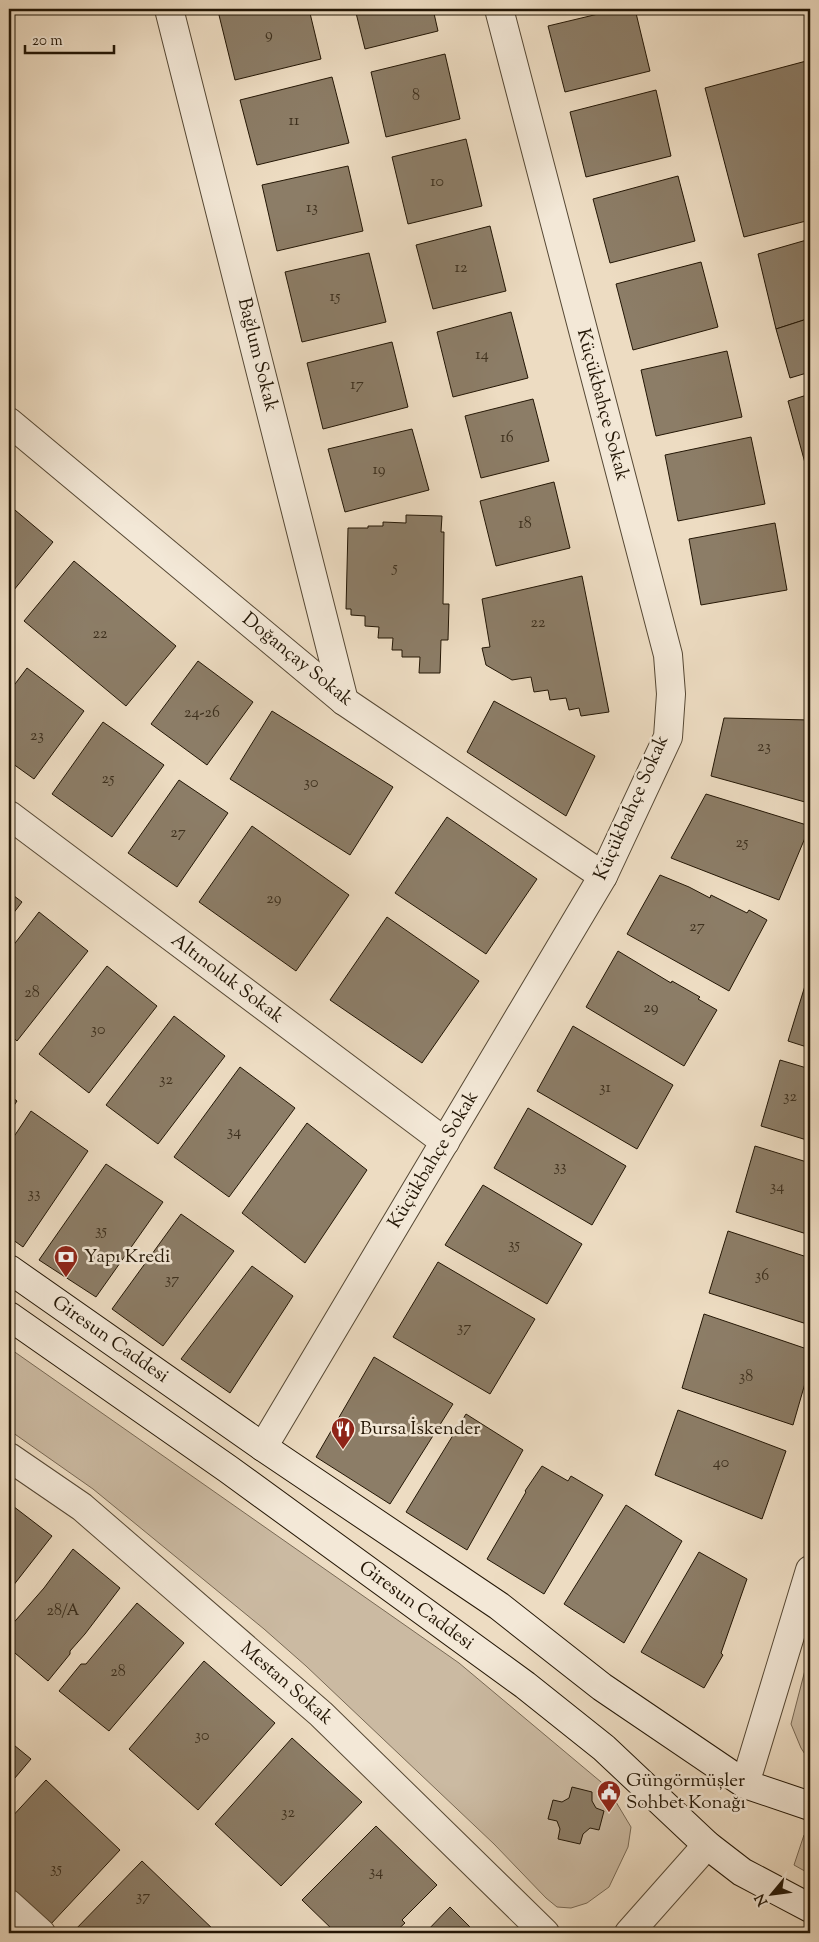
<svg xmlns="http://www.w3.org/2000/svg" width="819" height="1942" font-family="'Sorts Mill Goudy',serif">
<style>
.green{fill:#cbbaa2;stroke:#776854}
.building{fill:#8c7d67;stroke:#231605}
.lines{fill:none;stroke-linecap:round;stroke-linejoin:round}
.street-casing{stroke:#564834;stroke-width:30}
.secondary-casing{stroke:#231605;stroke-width:30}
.street{stroke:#f3e8d7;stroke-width:28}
.secondary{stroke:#f3e8d7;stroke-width:28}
.labels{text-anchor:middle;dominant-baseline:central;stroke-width:5;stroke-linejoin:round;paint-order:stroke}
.number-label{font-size:16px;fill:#3d301e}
.street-label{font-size:19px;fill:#231605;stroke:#f3e8d7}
.poi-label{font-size:19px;fill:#231605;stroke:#f3e8d7;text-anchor:start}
</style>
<rect width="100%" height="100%" fill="#eddcc2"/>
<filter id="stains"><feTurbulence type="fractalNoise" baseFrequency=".004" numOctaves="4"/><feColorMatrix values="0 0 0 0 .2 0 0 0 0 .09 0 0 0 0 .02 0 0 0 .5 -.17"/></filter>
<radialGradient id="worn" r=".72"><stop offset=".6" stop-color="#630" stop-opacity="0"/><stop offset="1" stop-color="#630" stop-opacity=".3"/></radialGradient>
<g class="green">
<path d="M9,1348L459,1663L607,1787L631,1827L628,1847L609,1887L587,1903L571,1908L557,1907L546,1898L494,1844L306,1666L264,1629L93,1489L9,1430Z"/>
<path d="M810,1651V1762L801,1748L791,1724Z"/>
<path d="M804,1835L810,1837V1874L794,1865Z"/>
</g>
<g class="building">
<path d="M227,9H309L321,59L235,80L218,11Z"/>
<path d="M355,9H433L438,31L365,49Z"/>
<path d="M619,9H635L650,71L565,92L548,26Z"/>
<path d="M445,54L460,119L386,137L371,72Z"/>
<path d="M810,60V220L744,237L705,88Z"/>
<path d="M332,77L349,143L257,165L240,100Z"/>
<path d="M656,90L671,156L586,177L570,112Z"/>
<path d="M466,139L482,206L408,224L392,157Z"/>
<path d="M348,166L363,231L277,251L262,185Z"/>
<path d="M678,176L695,241L610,263L593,199Z"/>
<path d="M490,226L506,291L433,309L416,245Z"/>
<path d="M810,239V318L776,329L758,254Z"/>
<path d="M369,253L386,322L302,342L285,272Z"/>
<path d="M701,262L718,327L633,350L616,284Z"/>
<path d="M511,312L528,378L453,397L437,332Z"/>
<path d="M810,318V372L790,378L776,329Z"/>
<path d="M392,342L408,407L323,429L307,363Z"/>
<path d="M727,351L742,417L656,436L641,370Z"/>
<path d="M810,394V462L805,463L788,401Z"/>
<path d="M533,399L549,461L481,478L465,416Z"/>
<path d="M412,429L429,490L345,512L328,449Z"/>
<path d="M751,437L765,504L678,521L665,455Z"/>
<path d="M554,482L570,548L496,566L480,501Z"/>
<path d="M9,505L53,542L9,596Z"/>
<path d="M406,515L442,516L441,532H444L443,604H449L448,640H441L440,673H419L420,657H402V650H392L393,638H378L379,627L365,626V616L351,615V609H346L348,528H368V526H383V522L406,523Z"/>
<path d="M775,523L787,590L701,605L689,539Z"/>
<path d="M74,561L176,646L126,706L24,621Z"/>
<path d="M582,576L609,712L581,716L579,708L569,710L566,698L550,700L548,690L534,692L531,677L512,680L486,665L482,648L490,647L482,599Z"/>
<path d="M198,661L253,702L207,765L151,724Z"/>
<path d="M27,668L84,711L34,779L9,761V692Z"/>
<path d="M494,701L595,756L566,816L467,752Z"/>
<path d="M272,711L393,787L350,855L230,779Z"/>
<path d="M724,718L810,720V775L805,802L711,776Z"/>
<path d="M103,722L164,765L112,837L52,794Z"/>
<path d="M179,780L228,813L177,887L128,853Z"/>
<path d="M706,794L810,826L779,900L671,858Z"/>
<path d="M447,817L537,879L486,954L395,893Z"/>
<path d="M252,826L349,895L296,971L199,902Z"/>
<path d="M660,875L689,887L710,898L711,895L747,913L749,910L767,920L729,991L627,934Z"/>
<path d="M9,892L22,902L9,919Z"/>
<path d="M39,912L88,951L17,1041L9,1034V951Z"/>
<path d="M387,917L479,981L422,1063L330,1000Z"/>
<path d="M618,951L671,983L672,981L700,997L698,999L717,1010L684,1066L586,1007Z"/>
<path d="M107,966L157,1006L89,1093L39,1054Z"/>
<path d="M808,976L810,977V1048L788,1041Z"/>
<path d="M174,1016L225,1056L158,1144L106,1105Z"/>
<path d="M573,1026L673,1085L637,1149L537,1091Z"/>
<path d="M780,1060L810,1069V1141L761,1126Z"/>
<path d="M240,1067L295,1108L229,1197L174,1157Z"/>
<path d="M9,1095L17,1101L9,1113Z"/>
<path d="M528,1108L626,1166L592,1225L494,1168Z"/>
<path d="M31,1111L88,1151L23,1247L9,1237V1144Z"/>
<path d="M307,1123L367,1170L305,1263L242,1213Z"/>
<path d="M755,1146L810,1163V1235L736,1212Z"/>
<path d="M106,1164L163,1202L96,1297L39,1260Z"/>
<path d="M483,1185L582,1244L547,1304L445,1245Z"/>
<path d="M181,1214L234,1251L163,1346L112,1309Z"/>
<path d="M728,1231L810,1258V1325L709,1293Z"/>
<path d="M438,1262L535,1319L490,1394L393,1337Z"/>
<path d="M252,1266L293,1296L230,1393L181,1359Z"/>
<path d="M704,1314L810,1350V1366L793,1425L682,1388Z"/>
<path d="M374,1357L453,1404L390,1504L316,1457Z"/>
<path d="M678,1410L786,1451L762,1519L655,1475Z"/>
<path d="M466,1414L523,1450L467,1550L406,1512Z"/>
<path d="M542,1466L568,1481L571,1476L603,1495L544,1594L487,1559L526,1492L525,1491Z"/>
<path d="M9,1503L52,1536L9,1591Z"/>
<path d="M626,1505L682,1541L624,1643L564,1604Z"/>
<path d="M73,1549L120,1588L85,1634L70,1651V1654L48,1681L9,1648V1628L44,1588Z"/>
<path d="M699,1552L747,1579L721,1653L723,1655L704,1688L641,1652Z"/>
<path d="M137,1603L184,1643L109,1731L59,1691L81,1664H86Z"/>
<path d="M204,1661L275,1723L198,1810L129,1749Z"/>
<path d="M292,1738L362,1802L281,1886L215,1824Z"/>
<path d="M9,1741L31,1759L9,1785Z"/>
<path d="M46,1780L120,1850L50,1925L9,1888V1828L11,1825L9,1820Z"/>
<path d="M572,1787L592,1792V1801L596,1808L604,1811L599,1830L590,1828L583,1834L580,1844L558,1839L560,1829L557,1821L548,1819L553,1800L562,1802L569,1798Z"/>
<path d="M376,1826L437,1885L402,1920L405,1923L394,1933H336L302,1900Z"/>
<path d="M142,1861L217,1933H72Z"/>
<path d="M450,1907L476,1933H425Z"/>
</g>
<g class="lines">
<g class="street-casing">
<g id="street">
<path d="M169,9L344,701"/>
<path d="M9,422L344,701L603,876"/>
<path d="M9,815L445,1142"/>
<path d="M263,1447L603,876L668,737L671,694L668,655L499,9"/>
<path d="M9,1457L82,1507L321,1714L545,1933"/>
<path d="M745,1784L810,1570"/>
<path d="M9,1904L41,1933"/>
<path d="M629,1933L707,1845"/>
</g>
</g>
<g class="secondary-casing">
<g id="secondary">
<path d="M9,1269L263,1447L499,1606L602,1687L745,1784L810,1806"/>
<path d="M9,1316L228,1469L525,1685L604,1748L707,1845L742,1872L810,1908"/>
</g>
</g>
<use href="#street" class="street"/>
<use href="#secondary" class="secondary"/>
</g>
<defs>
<g id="bank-pin" transform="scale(1.25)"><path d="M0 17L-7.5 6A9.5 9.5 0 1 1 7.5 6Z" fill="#8f2418" stroke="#f3e8d7"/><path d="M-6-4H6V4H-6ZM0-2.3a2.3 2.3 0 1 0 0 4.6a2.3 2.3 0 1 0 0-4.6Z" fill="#fff"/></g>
<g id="restaurant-pin" transform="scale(1.25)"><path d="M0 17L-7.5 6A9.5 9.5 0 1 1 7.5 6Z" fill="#8f2418" stroke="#f3e8d7"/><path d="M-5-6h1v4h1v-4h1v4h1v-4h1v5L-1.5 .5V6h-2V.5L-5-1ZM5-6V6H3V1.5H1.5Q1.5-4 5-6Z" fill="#fff"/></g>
<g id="civic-pin" transform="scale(1.25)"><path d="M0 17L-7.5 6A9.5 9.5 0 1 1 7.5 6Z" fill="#8f2418" stroke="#f3e8d7"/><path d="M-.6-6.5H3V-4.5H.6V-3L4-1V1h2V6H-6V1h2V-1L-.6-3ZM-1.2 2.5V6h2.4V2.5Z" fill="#fff"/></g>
</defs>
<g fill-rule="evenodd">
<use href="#bank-pin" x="66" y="1257"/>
<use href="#restaurant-pin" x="343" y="1429"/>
<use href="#civic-pin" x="609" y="1792"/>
</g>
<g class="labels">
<g class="number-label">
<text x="269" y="35">9</text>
<text x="416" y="96">8</text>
<text x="294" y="121">11</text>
<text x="437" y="182">10</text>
<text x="312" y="208">13</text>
<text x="461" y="268">12</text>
<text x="335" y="297">15</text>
<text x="482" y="355">14</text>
<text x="357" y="385">17</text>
<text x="507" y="438">16</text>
<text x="379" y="470">19</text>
<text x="525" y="524">18</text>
<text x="395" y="568">5</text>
<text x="538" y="623">22</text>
<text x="100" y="634">22</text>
<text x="202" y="713">24-26</text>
<text x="37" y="736">23</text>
<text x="764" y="747">23</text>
<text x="108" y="779">25</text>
<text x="311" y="783">30</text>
<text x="178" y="833">27</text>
<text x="742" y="843">25</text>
<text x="274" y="899">29</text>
<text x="697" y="927">27</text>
<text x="32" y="993">28</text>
<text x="651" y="1008">29</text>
<text x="98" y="1030">30</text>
<text x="166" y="1080">32</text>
<text x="605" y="1088">31</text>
<text x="790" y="1097">32</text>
<text x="234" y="1132">34</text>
<text x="560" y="1167">33</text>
<text x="777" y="1187">34</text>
<text x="34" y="1194">33</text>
<text x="101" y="1231">35</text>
<text x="514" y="1245">35</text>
<text x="762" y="1276">36</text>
<text x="172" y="1280">37</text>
<text x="464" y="1328">37</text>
<text x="746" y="1377">38</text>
<text x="721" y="1463">40</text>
<text x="63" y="1611">28/A</text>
<text x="118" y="1672">28</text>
<text x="202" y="1736">30</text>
<text x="288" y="1813">32</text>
<text x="56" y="1869">35</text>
<text x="376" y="1872">34</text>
<text x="143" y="1897">37</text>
</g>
<g class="street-label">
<text transform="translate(257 355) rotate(76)">Bağlum Sokak</text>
<text transform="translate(602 405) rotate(75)">Küçükbahçe Sokak</text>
<text transform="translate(297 660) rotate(39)">Doğançay Sokak</text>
<text transform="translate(632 808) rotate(-66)">Küçükbahçe Sokak</text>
<text transform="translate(227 979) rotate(37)">Altınoluk Sokak</text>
<text transform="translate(434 1160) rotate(-59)">Küçükbahçe Sokak</text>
<text transform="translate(110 1340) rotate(35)">Giresun Caddesi</text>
<text transform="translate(416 1606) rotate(36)">Giresun Caddesi</text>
<text transform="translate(286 1684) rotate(41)">Mestan Sokak</text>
</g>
<g class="poi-label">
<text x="84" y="1257">Yapı Kredi</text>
<text x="360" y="1429">Bursa İskender</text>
<text x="626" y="1781">Güngörmüşler<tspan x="626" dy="22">Sohbet Konağı</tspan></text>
</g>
</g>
<rect width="819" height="1942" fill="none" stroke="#eddcc2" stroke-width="30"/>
<rect x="10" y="10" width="799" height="1922" fill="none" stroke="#231605" stroke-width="2.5"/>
<rect x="15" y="15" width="789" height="1912" fill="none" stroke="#231605"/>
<g transform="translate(772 1894) rotate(241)" stroke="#f3e8d7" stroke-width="4" paint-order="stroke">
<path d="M0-4L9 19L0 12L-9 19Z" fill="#231605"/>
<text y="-8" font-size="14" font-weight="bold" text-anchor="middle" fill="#231605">N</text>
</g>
<path d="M25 45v8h89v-8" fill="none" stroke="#231605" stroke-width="2.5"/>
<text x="32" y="45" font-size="15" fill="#231605" stroke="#f3e8d7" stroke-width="4" paint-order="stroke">20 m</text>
<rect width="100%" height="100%" filter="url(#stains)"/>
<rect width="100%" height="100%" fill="url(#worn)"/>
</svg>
